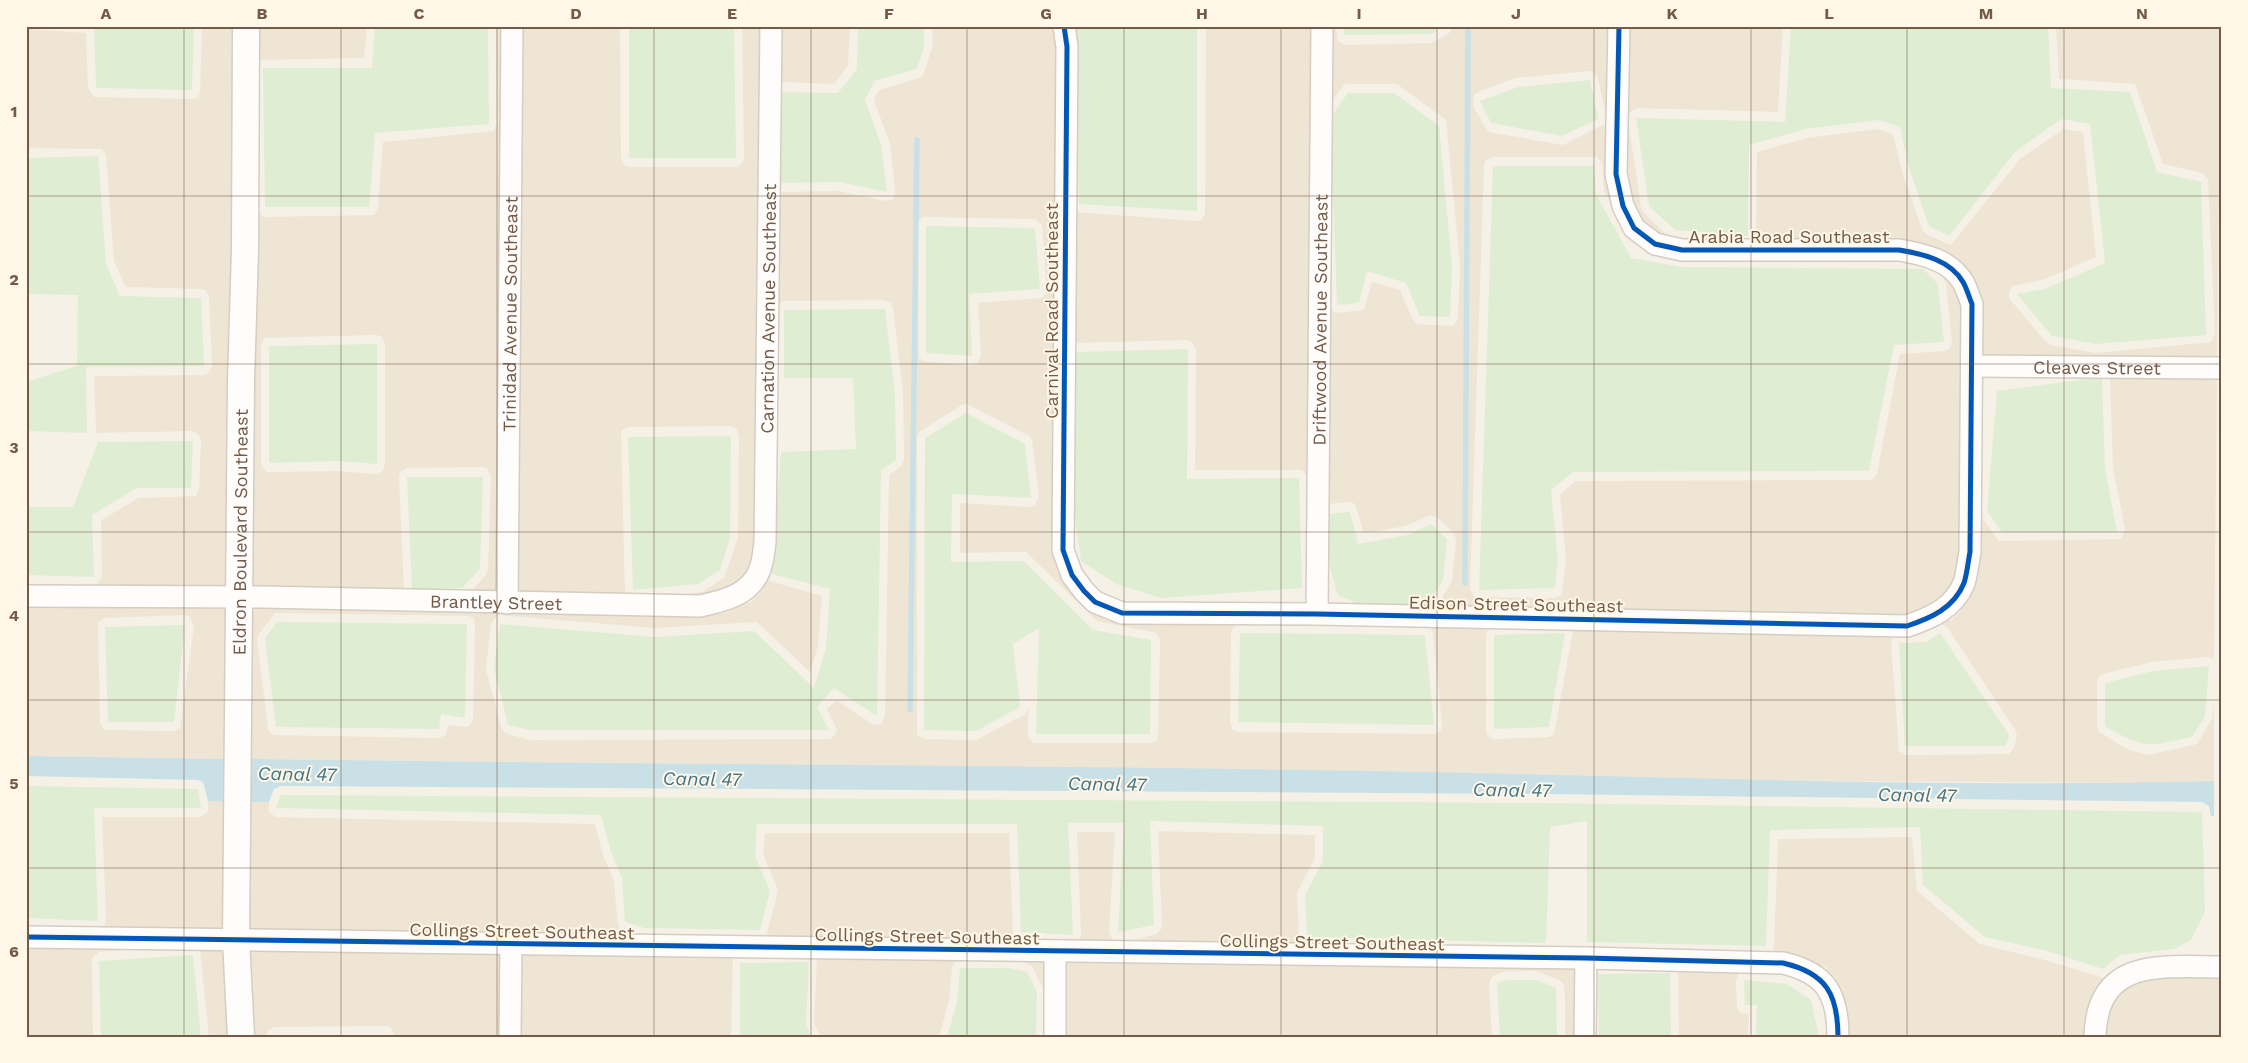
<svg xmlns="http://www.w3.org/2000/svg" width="2248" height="1063" font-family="'Work Sans',sans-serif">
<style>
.residential{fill:#efe5d4;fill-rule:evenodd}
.green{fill:#dfedd2}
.water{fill:#c9e1e6}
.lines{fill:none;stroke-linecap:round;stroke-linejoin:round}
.stream{stroke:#c9e1e6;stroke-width:5.5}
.minor-casing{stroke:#d5ccc2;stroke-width:24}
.tertiary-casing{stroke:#d5ccc2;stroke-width:29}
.minor{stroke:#fefdfb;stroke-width:21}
.tertiary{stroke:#fefdfb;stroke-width:26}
.cycleway-casing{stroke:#fff7e7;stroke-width:8}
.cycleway{stroke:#0057b8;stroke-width:5}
.grid{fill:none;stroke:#735b48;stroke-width:1;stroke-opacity:0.55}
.labels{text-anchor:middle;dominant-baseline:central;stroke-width:4;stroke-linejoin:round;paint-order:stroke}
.street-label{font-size:18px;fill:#735b48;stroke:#fff7e7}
.water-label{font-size:19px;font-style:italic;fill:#427586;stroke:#fff7e7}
.neatline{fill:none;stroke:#735b48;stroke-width:2}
.grid-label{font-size:16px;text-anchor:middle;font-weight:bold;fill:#735b48}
</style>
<rect width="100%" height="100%" fill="#f6f1e7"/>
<g class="residential">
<path d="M202,26H237L230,586L97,585L102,576L101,520L139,498L196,496L199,489L201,441L199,435L193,431L96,433L94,376L204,375L209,373L212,365L209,297L205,290L201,289L126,287L114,261L106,155L102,149L26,148V29L86,33L88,88L94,97L192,99L197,98L200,93Z"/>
<path d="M256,26H367L364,58L258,60Z"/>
<path d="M496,26H502L497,592L471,591L485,576L488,569L491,477L488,469L483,467L407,468L400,472L399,478L404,590L249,586L258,213L265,217L374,215L378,208L383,142L494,131L497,124ZM377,335L382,337L385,344V464L383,470L377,474L337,471L267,472L263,468L261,463V346L264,338Z"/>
<path d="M521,26H620L621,158L624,165L629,167H736L742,163L744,158L742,26H761L756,541L751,565L742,580L722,591L699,595H680L702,592L724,578L738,538L739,436L736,428L731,426L628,427L621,431L625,594L516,592Z"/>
<path d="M781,26H850L848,66L834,84L780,82Z"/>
<path d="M932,26H1054L1057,48L1071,592L1083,606L1092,613L1122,623L1238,624L1233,628L1231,633L1230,722L1233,730L1238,732L1437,734L1441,730L1442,724L1433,633L1430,627L1488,628L1486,635V729L1487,735L1494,739L1549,737L1554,734L1573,630L1893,636L1891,643L1899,751L1906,755L2009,754L2014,748L2017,735L2015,730L1947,627L1941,624L1948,619L1951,621L1962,609L1960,606L1980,515L1999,541L2121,539L2125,530L2113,467L2110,378L2217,379L2214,659L2208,657L2152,662L2103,674L2098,677L2097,683V725L2099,732L2127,749L2149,755L2197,744L2212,719L2214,701V781L2135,783L1706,780L1375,771L248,759L249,608L700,617L727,612L747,601L750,603L755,597L761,593L759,589L766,580L822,596L818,646L810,672L757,622L654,628L498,615L491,623L486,670L502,730L507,734L530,740L829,739L833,737L837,730L827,709L836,700L872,724L877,725L882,723L885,716L889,475L902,465L904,459L903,392L893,308L891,303L884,300L784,301L778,304L779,192L838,191L885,201L893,199L895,191L890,144L874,100L879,90L919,78L923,75L933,45ZM923,217L1035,219L1042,225L1047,293L1041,298L978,303L981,356L977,364L971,366L923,361L919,358L918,226L919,220ZM967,404L1029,436L1032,440L1039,496L1035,505L1030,507L960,503V553L1026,552L1097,621L1157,633L1160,640L1158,734L1157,740L1152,743H1034L1028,737V709L1024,715L976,740L924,739L917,735V438L919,432L962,405ZM275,613L469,616L474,619L475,625L473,718L471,724L467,727L448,725L446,735L439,738L272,735L268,729L257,637Z"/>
<path d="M1206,26H1313L1308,509L1307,476L1302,470H1195L1196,349L1192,342L1187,340L1074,343L1075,212L1197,221L1202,219L1205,214Z"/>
<path d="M1332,26H1336L1338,41L1345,45L1431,43L1447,35L1450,32L1452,26H1610L1615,211L1604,191L1602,163L1597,157H1493L1486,160L1484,166L1470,589L1474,597L1555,598L1562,594L1566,560L1560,494L1576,481L1869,480L1874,478L1877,473L1900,354L1944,351L1949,349L1952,344L1946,283L1941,274L1955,288L1963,307L1960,550L1955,578L1942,597L1927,608L1906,615L1437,606L1452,581L1456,540L1453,532L1436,517L1431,515L1406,526L1364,533L1355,504L1350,502L1328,504L1330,308L1335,313L1364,310L1372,282L1400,290L1413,320L1417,324L1452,326L1456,322L1458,317L1460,266L1446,120L1397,84H1345L1332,101ZM1589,71L1594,72L1598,78L1606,117L1605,124L1563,145L1488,132L1473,106L1474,95L1478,92L1515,78Z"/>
<path d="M1629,26H1783L1778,112L1637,108L1630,112L1628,119L1641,208L1644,213L1668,236L1659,234L1642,220L1632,202L1626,172Z"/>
<path d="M2056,26H2221L2217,357L1982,355L1970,274L1953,256L1928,244L1900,239L1756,240L1757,152L1807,138L1878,129L1893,134L1902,171L1922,229L1926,234L1951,245L2020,159L2063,129L2083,132L2096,257L2043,280L2013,286L2009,293V298L2046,342L2051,345L2096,353L2211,342L2215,334L2208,179L2202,173L2163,164L2135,84L2059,79Z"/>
<path d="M26,606L230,608L229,759L26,756ZM185,615L190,617L194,626L180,728L174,731L106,730L102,727L100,722L98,622L105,618Z"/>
<path d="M208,801L228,802L227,929L104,927L106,920L102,817H201L208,811Z"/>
<path d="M248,802H269V812L276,817L595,824L603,855L614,881L618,925L621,930L636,935L246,929Z"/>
<path d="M1158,831L1315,835V858L1297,893L1299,938L1301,944L1079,941L1081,935L1077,832H1115L1109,932L1112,939L1116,942L1138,939L1156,934L1162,928Z"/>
<path d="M765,833H1009L1013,933L1017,941L766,937L778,890L763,854Z"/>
<path d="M1912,837L1917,891L1980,944L2045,960L2104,978L2094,990L2096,992L2089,1005L2085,1037H1847L1846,1009L1834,980L1835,977L1829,972L1825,966L1822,968L1806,958L1785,953L1773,952L1774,947L1778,839Z"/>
<path d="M26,947L136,949L99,952L92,958L93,1037H26Z"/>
<path d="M200,950L227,951L231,1037H209Z"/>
<path d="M246,951L502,955L500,1037H395L391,1028L387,1026L274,1027L268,1031L266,1037H250Z"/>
<path d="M521,955L733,958L731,1037H519Z"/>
<path d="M817,959L955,961L952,968L949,1000L939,1037H821L814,1023Z"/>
<path d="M1024,962L1046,963L1045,1037L1044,990L1032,966Z"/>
<path d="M1065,963L1577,969L1576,1037H1565V997L1564,985L1561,981L1536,971H1506L1495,975L1491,978L1489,984L1492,1037H1065Z"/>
<path d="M1678,971L1739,973L1736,980L1737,1008L1741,1013L1749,1014L1748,1037H1679Z"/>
<path d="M2222,977V1037H2104L2108,1011L2115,998L2127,986L2151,978Z"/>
</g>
<g class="green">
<path d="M94,26H194L192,90L96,88Z"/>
<path d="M375,26H488L489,124L375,133L369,207H265L263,68H372Z"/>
<path d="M629,26H734L736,158H629Z"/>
<path d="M858,26H924V46L917,69L874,81L865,100L881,145L887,192L839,182L779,183L777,92L838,93L857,69Z"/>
<path d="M1074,26H1197V211L1079,204Z"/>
<path d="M1344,26H1443V27L1431,34L1344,35Z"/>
<path d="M1791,26H2048L2051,88L2130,92L2157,172L2201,182L2206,335L2096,344L2052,336L2017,294L2045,289L2105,263L2090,124L2061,119L2015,152L1949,236L1929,226L1909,168L1900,127L1879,120L1806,129L1749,145L1748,236L1675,230L1649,206L1636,118L1785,122Z"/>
<path d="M1590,80L1598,119L1562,136L1491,123L1480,101L1518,87Z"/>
<path d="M1348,93H1394L1439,126L1452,266L1450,317L1420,316L1406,283L1367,271L1359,303L1337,305L1330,118Z"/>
<path d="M98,156L106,264L120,296L201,298L204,366L86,367L87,433L26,431V382L77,366L78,295L26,294V158Z"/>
<path d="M1493,166H1594L1596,194L1631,258L1682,267L1923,269L1938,284L1944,342L1894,345L1869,471L1573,472L1551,490L1558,561L1555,588L1479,590Z"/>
<path d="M926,226L1035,228L1040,289L969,294L972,356L926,353Z"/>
<path d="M885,309L895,394L896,460L881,470L877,716L834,688L817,707L829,730H530L508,725L494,668L500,624L654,637L754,631L814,688L826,648L830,589L772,574L781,452L856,449L853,378H784V310Z"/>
<path d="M377,344V464L337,461L269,463V346Z"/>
<path d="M1188,349L1187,479L1299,478L1302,588L1161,598L1116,584L1081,561L1075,518L1076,352Z"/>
<path d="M2102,377L2105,468L2117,532H2002L1987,511L1997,391Z"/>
<path d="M966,413L1025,444L1031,498L952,494L951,562L1024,561L1093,630L1151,640L1150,734H1036L1039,628L1013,644L1020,707L976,731L924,730L925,438Z"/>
<path d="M731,436L730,538L720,570L698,584L633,590L628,437Z"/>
<path d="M193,441L191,488H137L92,515L94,577L26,575V507H73L98,442Z"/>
<path d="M407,477H483L480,569L462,588L412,589Z"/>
<path d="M1350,512L1358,544L1408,535L1431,524L1447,539L1443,580L1427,606L1366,607L1338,595L1330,568L1327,514Z"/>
<path d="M277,622L467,624L465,718L441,714L439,729L276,727L265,638Z"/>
<path d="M185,625L174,722H108L105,627Z"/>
<path d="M1240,633L1425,635L1434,725L1238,722Z"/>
<path d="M1565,633L1549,727L1494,729V635Z"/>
<path d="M1940,633L2009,735L2006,746H1905L1899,643L1926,642Z"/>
<path d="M2209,666L2205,716L2192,737C2148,746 2145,750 2105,726V683L2153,671Z"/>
<path d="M26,786L198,789L201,808H94L98,921L26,918Z"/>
<path d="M280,795L1541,803L2202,812L2205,911L2191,940L2174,949L2120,955L2103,969L2047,951L1985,937L1923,885L1920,827L1770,830L1766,946L1587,942V821L1550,827L1546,943L1307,937L1305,895L1323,861V826L1150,821L1154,925L1118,932L1124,823H1068L1073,935L1021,932L1017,824H757L755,856L770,891L760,930L644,928L625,922L622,878L611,852L601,815L276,808Z"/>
<path d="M193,955L201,1037H101L99,961Z"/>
<path d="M809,962L806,1025L812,1037H740V963Z"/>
<path d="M960,968H1009L1027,972L1037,992L1036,1037H947L957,1002Z"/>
<path d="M1670,973L1671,1037H1599L1598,974Z"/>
<path d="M1506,980H1536L1556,988L1557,1037H1500L1497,983Z"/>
<path d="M1744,980L1787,984L1811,1000L1819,1037H1756L1757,1005H1745Z"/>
<path d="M387,1035V1037L274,1036Z"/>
</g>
<g class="water">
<path d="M26,756L229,759L228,802L208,801L203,782L198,780L26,776Z"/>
<path d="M248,759C623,764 999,765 1374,771C1654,776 1934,788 2214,781V816H2211L2209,806L2202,802L1542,794L281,786L274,789L269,802H248Z"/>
</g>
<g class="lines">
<g class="stream">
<path d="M1465,583L1468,26"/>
<path d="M910,710L917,140"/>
</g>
<g class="minor-casing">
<g id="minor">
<path d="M1064,26L1067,47L1063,550L1072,575L1084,591L1095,602L1122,613L1317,614L1907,626C1931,618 1954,608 1964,583C1967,574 1968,562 1970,552L1972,304C1969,297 1967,289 1963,282C1950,260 1923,254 1899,250H1682L1655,244L1634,228L1623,206L1616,174L1619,26"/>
<path id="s1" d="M1973,366L2222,368"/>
<path id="s2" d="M26,596L262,597L700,606C723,601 751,595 760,569C763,561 764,551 765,542L771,26"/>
<path id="s3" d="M507,603L512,26"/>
<path id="s4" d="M1317,614L1322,26"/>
<path d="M26,937L1586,958L1783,963C1826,973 1838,994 1838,1037"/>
<path d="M510,1037L511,945"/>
<path d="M1055,1037V952"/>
<path d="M1585,1037L1586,958"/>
<path d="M2095,1037C2097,956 2163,967 2222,967"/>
</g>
</g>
<g class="tertiary-casing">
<g id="tertiary">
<path id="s5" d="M241,1037L236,940L241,381L245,250L246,26"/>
</g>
</g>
<use href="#minor" class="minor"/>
<use href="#tertiary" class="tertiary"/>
<g class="cycleway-casing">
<g id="cycleway">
<path d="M1064,26L1067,47L1063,550L1072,575L1084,591L1095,602L1122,613L1317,614L1907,626C1931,618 1954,608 1964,583C1967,574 1968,562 1970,552L1972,304C1969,297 1967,289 1963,282C1950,260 1923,254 1899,250H1682L1655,244L1634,228L1623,206L1616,174L1619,26"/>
<path d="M26,937L1586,958L1783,963C1826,973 1838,994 1838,1037"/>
</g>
</g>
<use href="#cycleway" class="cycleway"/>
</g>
<path class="grid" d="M184,26V1037M341,26V1037M497,26V1037M654,26V1037M811,26V1037M967,26V1037M1124,26V1037M1281,26V1037M1437,26V1037M1594,26V1037M1751,26V1037M1907,26V1037M2064,26V1037M26,196H2222M26,364H2222M26,532H2222M26,700H2222M26,868H2222"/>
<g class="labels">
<g class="street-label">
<text x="1789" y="236">Arabia Road Southeast</text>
<text stroke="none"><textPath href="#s2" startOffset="1009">Carnation Avenue Southeast</textPath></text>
<text transform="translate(1051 311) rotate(-90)">Carnival Road Southeast</text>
<text stroke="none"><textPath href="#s3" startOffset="289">Trinidad Avenue Southeast</textPath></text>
<text stroke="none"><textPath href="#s4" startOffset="294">Driftwood Avenue Southeast</textPath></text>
<text stroke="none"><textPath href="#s1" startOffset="124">Cleaves Street</textPath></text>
<text stroke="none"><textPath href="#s5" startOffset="505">Eldron Boulevard Southeast</textPath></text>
<text stroke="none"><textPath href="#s2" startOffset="470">Brantley Street</textPath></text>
<text transform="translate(1516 604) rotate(1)">Edison Street Southeast</text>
<text transform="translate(522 931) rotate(1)">Collings Street Southeast</text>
<text transform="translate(927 936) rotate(1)">Collings Street Southeast</text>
<text transform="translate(1332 942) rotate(1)">Collings Street Southeast</text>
</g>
<g class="water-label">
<text transform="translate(297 774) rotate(1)">Canal 47</text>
<text transform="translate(702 779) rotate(1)">Canal 47</text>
<text transform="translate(1107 784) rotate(1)">Canal 47</text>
<text transform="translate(1512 790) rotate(1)">Canal 47</text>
<text transform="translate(1917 795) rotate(1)">Canal 47</text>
</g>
</g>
<rect width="2248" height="1063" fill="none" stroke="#fff7e7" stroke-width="55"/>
<rect x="28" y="28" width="2192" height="1008" class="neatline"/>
<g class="grid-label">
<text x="106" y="19">A</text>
<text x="262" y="19">B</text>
<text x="419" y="19">C</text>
<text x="576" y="19">D</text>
<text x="732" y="19">E</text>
<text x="889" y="19">F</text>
<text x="1046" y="19">G</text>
<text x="1202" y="19">H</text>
<text x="1359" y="19">I</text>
<text x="1516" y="19">J</text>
<text x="1672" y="19">K</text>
<text x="1829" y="19">L</text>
<text x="1986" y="19">M</text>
<text x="2142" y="19">N</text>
<text x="14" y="117">1</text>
<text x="14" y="285">2</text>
<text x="14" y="453">3</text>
<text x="14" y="621">4</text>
<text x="14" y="789">5</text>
<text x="14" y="957">6</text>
</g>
</svg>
